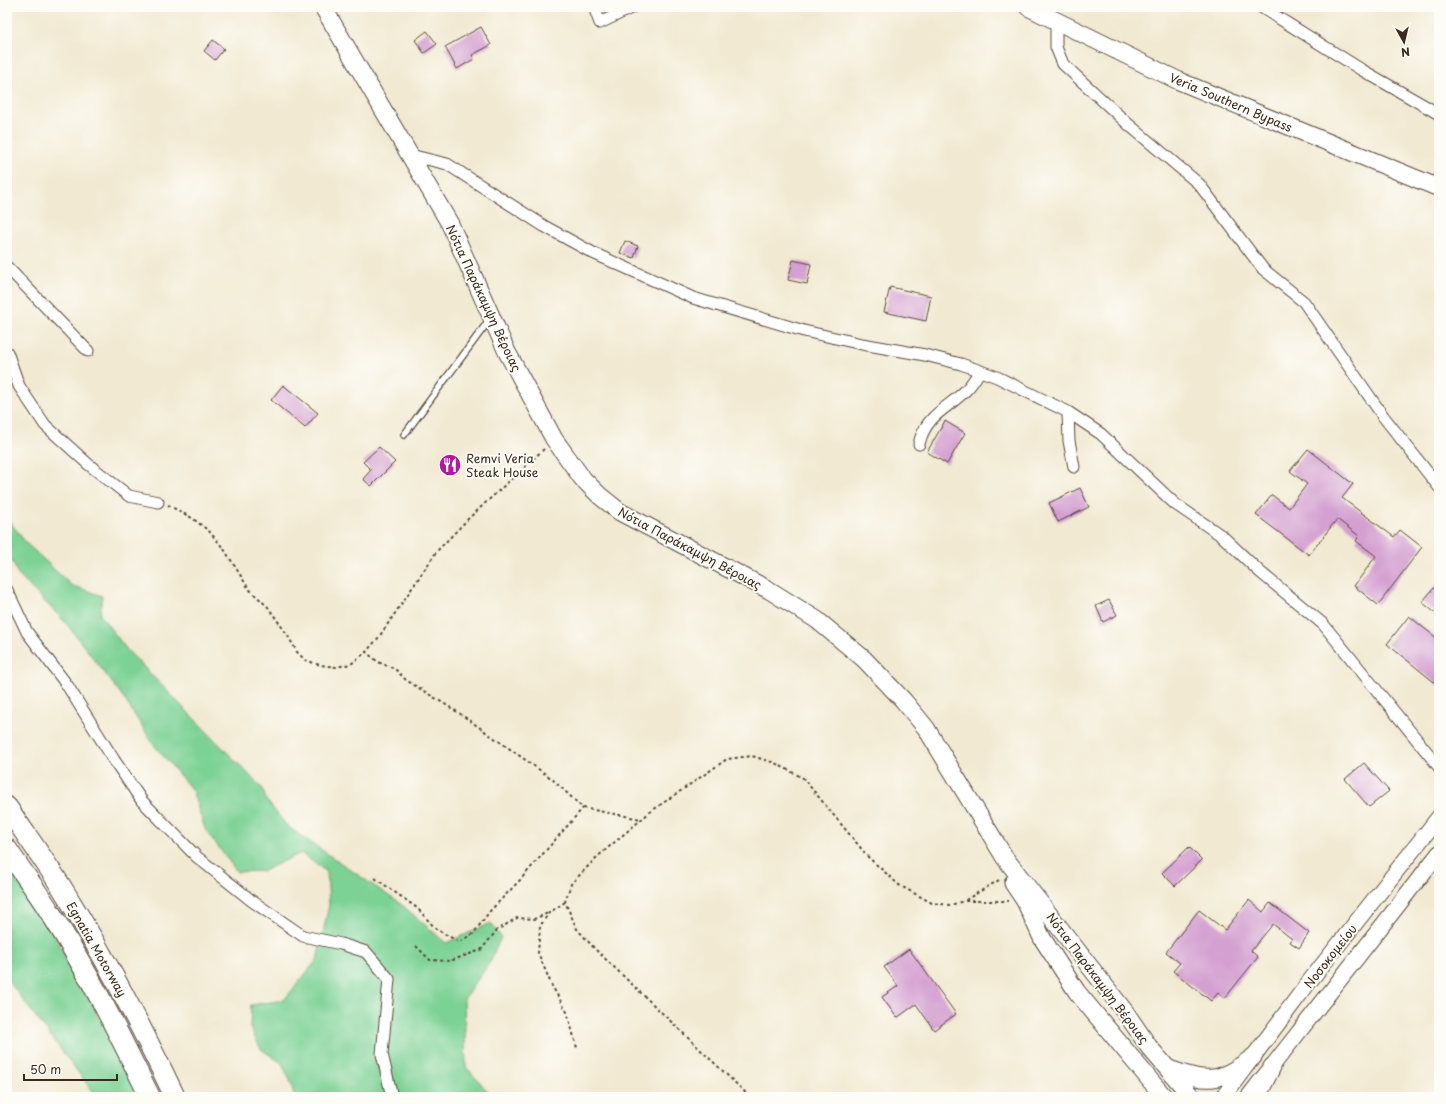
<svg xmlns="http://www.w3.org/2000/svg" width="1446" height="1104" font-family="'Playpen Sans',sans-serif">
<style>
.green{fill:#7cd194;stroke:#5c7e59}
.building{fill:#d4a0d1}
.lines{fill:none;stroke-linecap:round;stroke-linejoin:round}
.lane-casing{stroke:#564739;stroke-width:8}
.street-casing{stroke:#564739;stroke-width:13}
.secondary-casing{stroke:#564739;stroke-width:17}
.primary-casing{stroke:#564739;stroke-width:19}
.highway-casing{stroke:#564739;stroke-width:22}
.path{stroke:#564739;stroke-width:2;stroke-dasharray:3 3;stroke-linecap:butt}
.lane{stroke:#fff;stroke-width:5.5}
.street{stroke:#fff;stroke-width:11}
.secondary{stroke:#fff;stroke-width:15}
.primary{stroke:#fff;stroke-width:17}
.highway{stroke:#fff;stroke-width:20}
.labels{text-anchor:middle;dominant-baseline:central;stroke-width:4;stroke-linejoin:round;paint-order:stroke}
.street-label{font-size:12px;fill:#3b2a1e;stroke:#fdfcf7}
.poi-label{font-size:12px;fill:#3b2a1e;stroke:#fdfcf7;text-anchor:start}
</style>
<rect width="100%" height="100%" fill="#fdfcf7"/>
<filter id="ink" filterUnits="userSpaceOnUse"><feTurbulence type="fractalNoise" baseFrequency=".025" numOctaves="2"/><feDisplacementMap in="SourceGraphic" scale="8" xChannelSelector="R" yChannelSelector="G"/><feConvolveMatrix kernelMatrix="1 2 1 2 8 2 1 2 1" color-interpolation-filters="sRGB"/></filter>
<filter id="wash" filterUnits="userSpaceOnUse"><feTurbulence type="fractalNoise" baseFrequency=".012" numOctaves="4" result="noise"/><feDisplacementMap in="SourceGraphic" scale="16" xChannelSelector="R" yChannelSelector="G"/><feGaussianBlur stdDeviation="0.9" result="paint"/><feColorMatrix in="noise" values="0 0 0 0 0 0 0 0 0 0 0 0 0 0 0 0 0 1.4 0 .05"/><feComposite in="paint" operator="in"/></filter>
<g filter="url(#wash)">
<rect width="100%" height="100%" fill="#f1e9d1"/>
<g class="green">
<path d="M7,518L27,544L71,585L102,596L100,615L128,651L263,789L266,800L288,827L402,905L446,943L491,923L501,937L490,962L464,999L466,1067L493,1097H294L292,1085L282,1063L261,1049L250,1028L251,1005L284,1000L317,960L329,905L327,872L301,853L263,871L237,872L205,829L192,790L154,745L121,694L65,622L19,576L7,551Z"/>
<path d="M7,863L63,950L143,1097H97L7,979Z"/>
</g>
<g id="blocks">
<g class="building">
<path d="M481,27L491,45L472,55L474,59L457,69L445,47Z"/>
<path d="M427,31L437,44L424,53L415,40Z"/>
<path d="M213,40L224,49L215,60L204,51Z"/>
<path d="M625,241L638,246L634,258L620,253Z"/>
<path d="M793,260L811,264L807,284L788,280Z"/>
<path d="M890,287L931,296L926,321L884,312Z"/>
<path d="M283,385L318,413L305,428L271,400Z"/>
<path d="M945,421L965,433L947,464L927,452Z"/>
<path d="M379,447L395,462L371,486L363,479L371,470L363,462Z"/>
<path d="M1308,449L1353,484L1342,498L1394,537L1400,530L1422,547L1378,605L1354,586L1376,556L1356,541L1359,536L1337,519L1309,555L1256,515L1272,495L1289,508L1307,484L1290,471Z"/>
<path d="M1080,488L1089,507L1058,522L1049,503Z"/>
<path d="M1439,582V616L1422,602Z"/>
<path d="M1109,600L1117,615L1103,622L1096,606Z"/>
<path d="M1409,616L1439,640V686L1387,644Z"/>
<path d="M1364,763L1389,791L1369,807L1345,779Z"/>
<path d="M1189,847L1202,860L1175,886L1162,873Z"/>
<path d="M1249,900L1263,912L1270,903L1309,933L1299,948L1290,942L1292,939L1273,924L1251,951L1258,957L1225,998L1218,993L1211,1001L1173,971L1180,963L1166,952L1199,910L1225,930Z"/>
<path d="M909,949L956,1014L934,1030L916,1004L897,1018L882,997L898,986L884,967Z"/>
</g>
</g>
</g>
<g filter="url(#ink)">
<use href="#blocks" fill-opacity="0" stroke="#564739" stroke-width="1"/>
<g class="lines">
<g class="lane-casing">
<g id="lane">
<path d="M404,435L490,319"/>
<path d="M1438,1097L1439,1096"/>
</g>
</g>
<g class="street-casing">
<g id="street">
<path d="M594,7L600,23L633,7"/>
<path d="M1261,7L1362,70L1439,114"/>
<path d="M1056,20V47L1063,64L1128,124L1199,184L1263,269L1304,302L1383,416L1439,487"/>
<path d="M410,155L447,164L544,226L593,253L693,298L804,331L862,344L925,355L961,364L997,377L1068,412L1101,434L1175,504L1222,536L1260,572L1323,624L1439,767"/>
<path d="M7,267L88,351"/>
<path d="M7,352L19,386L45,425L88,464L129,496L158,502"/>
<path d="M1068,412L1069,441L1074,467"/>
<path d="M919,444C926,414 948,409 967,389C972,384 976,377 980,371"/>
<path d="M7,590L27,632L67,685L114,760L142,801L197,857L252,901L303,936L341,944L366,952L389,979L382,1054L392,1097"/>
</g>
</g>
<g class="secondary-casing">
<g id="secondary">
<path d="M1223,1097L1309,982L1439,817"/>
<path d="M1248,1097L1439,853"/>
</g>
</g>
<g class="primary-casing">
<g id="primary">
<path d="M323,7L450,224L507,352L554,439L582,478L600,496L620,512L769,590L817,620L864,659L903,700L926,728L1005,858L1126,1013L1149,1047L1192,1097"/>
<path d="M1028,7L1179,81L1439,188"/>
<path d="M1013,883L1025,901L1042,938L1077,992L1164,1097"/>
<path d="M1169,1069C1209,1083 1219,1083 1253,1057"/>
<path d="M1257,1097L1272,1067"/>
</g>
</g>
<g class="highway-casing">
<g id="highway">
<path d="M7,807C28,838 51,869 70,901C109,964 143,1030 175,1097"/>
<path d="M7,849C21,870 36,890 50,912C88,971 119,1034 150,1097"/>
</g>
</g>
<g class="path">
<path d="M544,449L468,519L437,551L379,637L366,652L378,662L395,669L406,680L459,713L551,778L583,808L641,819"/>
<path d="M168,505L192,518L209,531L224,549L249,589L268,607L288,636L297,652L305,660L320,665L336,667L351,664L366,652"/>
<path d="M375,878L417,908L436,929L459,942L473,934L490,911L521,879L583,808"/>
<path d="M999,880L964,901H1009"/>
<path d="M565,902L549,913L540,926L538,953L552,986L567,1012L577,1048"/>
<path d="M416,946L430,960L450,961L481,950L497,930L517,918L534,919L548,913"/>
<path d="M750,1097L595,949L577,929L565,902L571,884L596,858L650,812L727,759L752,756L775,763L803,778L869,858L899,885L932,903L950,905L964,901"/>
</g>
<use href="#lane" class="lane"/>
<use href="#street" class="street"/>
<use href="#secondary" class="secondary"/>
<use href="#primary" class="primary"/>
<use href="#highway" class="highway"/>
</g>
</g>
<defs>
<g id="restaurant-disc" transform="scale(1.15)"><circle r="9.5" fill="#b5179e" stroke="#fdfcf7"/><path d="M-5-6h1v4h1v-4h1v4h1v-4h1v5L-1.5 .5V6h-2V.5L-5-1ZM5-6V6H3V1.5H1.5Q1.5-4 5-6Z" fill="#fff"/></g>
</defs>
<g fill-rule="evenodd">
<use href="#restaurant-disc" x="450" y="465"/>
</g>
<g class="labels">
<g class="street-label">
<text transform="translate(1231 102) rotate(23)">Veria Southern Bypass</text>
<text transform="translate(484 298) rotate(65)">Νότια Παράκαμψη Βέροιας</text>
<text transform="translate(690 548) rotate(28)">Νότια Παράκαμψη Βέροιας</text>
<text transform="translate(97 949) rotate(60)">Egnatia Motorway</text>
<text transform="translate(1330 956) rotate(-52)">Νοσοκομείου</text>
<text transform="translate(1098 978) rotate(53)">Νότια Παράκαμψη Βέροιας</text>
</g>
<g class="poi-label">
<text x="466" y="458">Remvi Veria<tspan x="466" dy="14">Steak House</tspan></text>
</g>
</g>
<rect width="1446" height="1104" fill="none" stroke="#fdfcf7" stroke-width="24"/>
<g transform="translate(1404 42) rotate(172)" stroke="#fdfcf7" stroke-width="3" paint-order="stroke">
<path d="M0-3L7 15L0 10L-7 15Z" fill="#3b2a1e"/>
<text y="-6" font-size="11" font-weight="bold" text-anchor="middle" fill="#3b2a1e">N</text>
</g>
<path d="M24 1074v6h93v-6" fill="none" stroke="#3b2a1e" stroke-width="2"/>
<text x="30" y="1074" font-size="12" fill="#3b2a1e" stroke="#fdfcf7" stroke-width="3" paint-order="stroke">50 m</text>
</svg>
